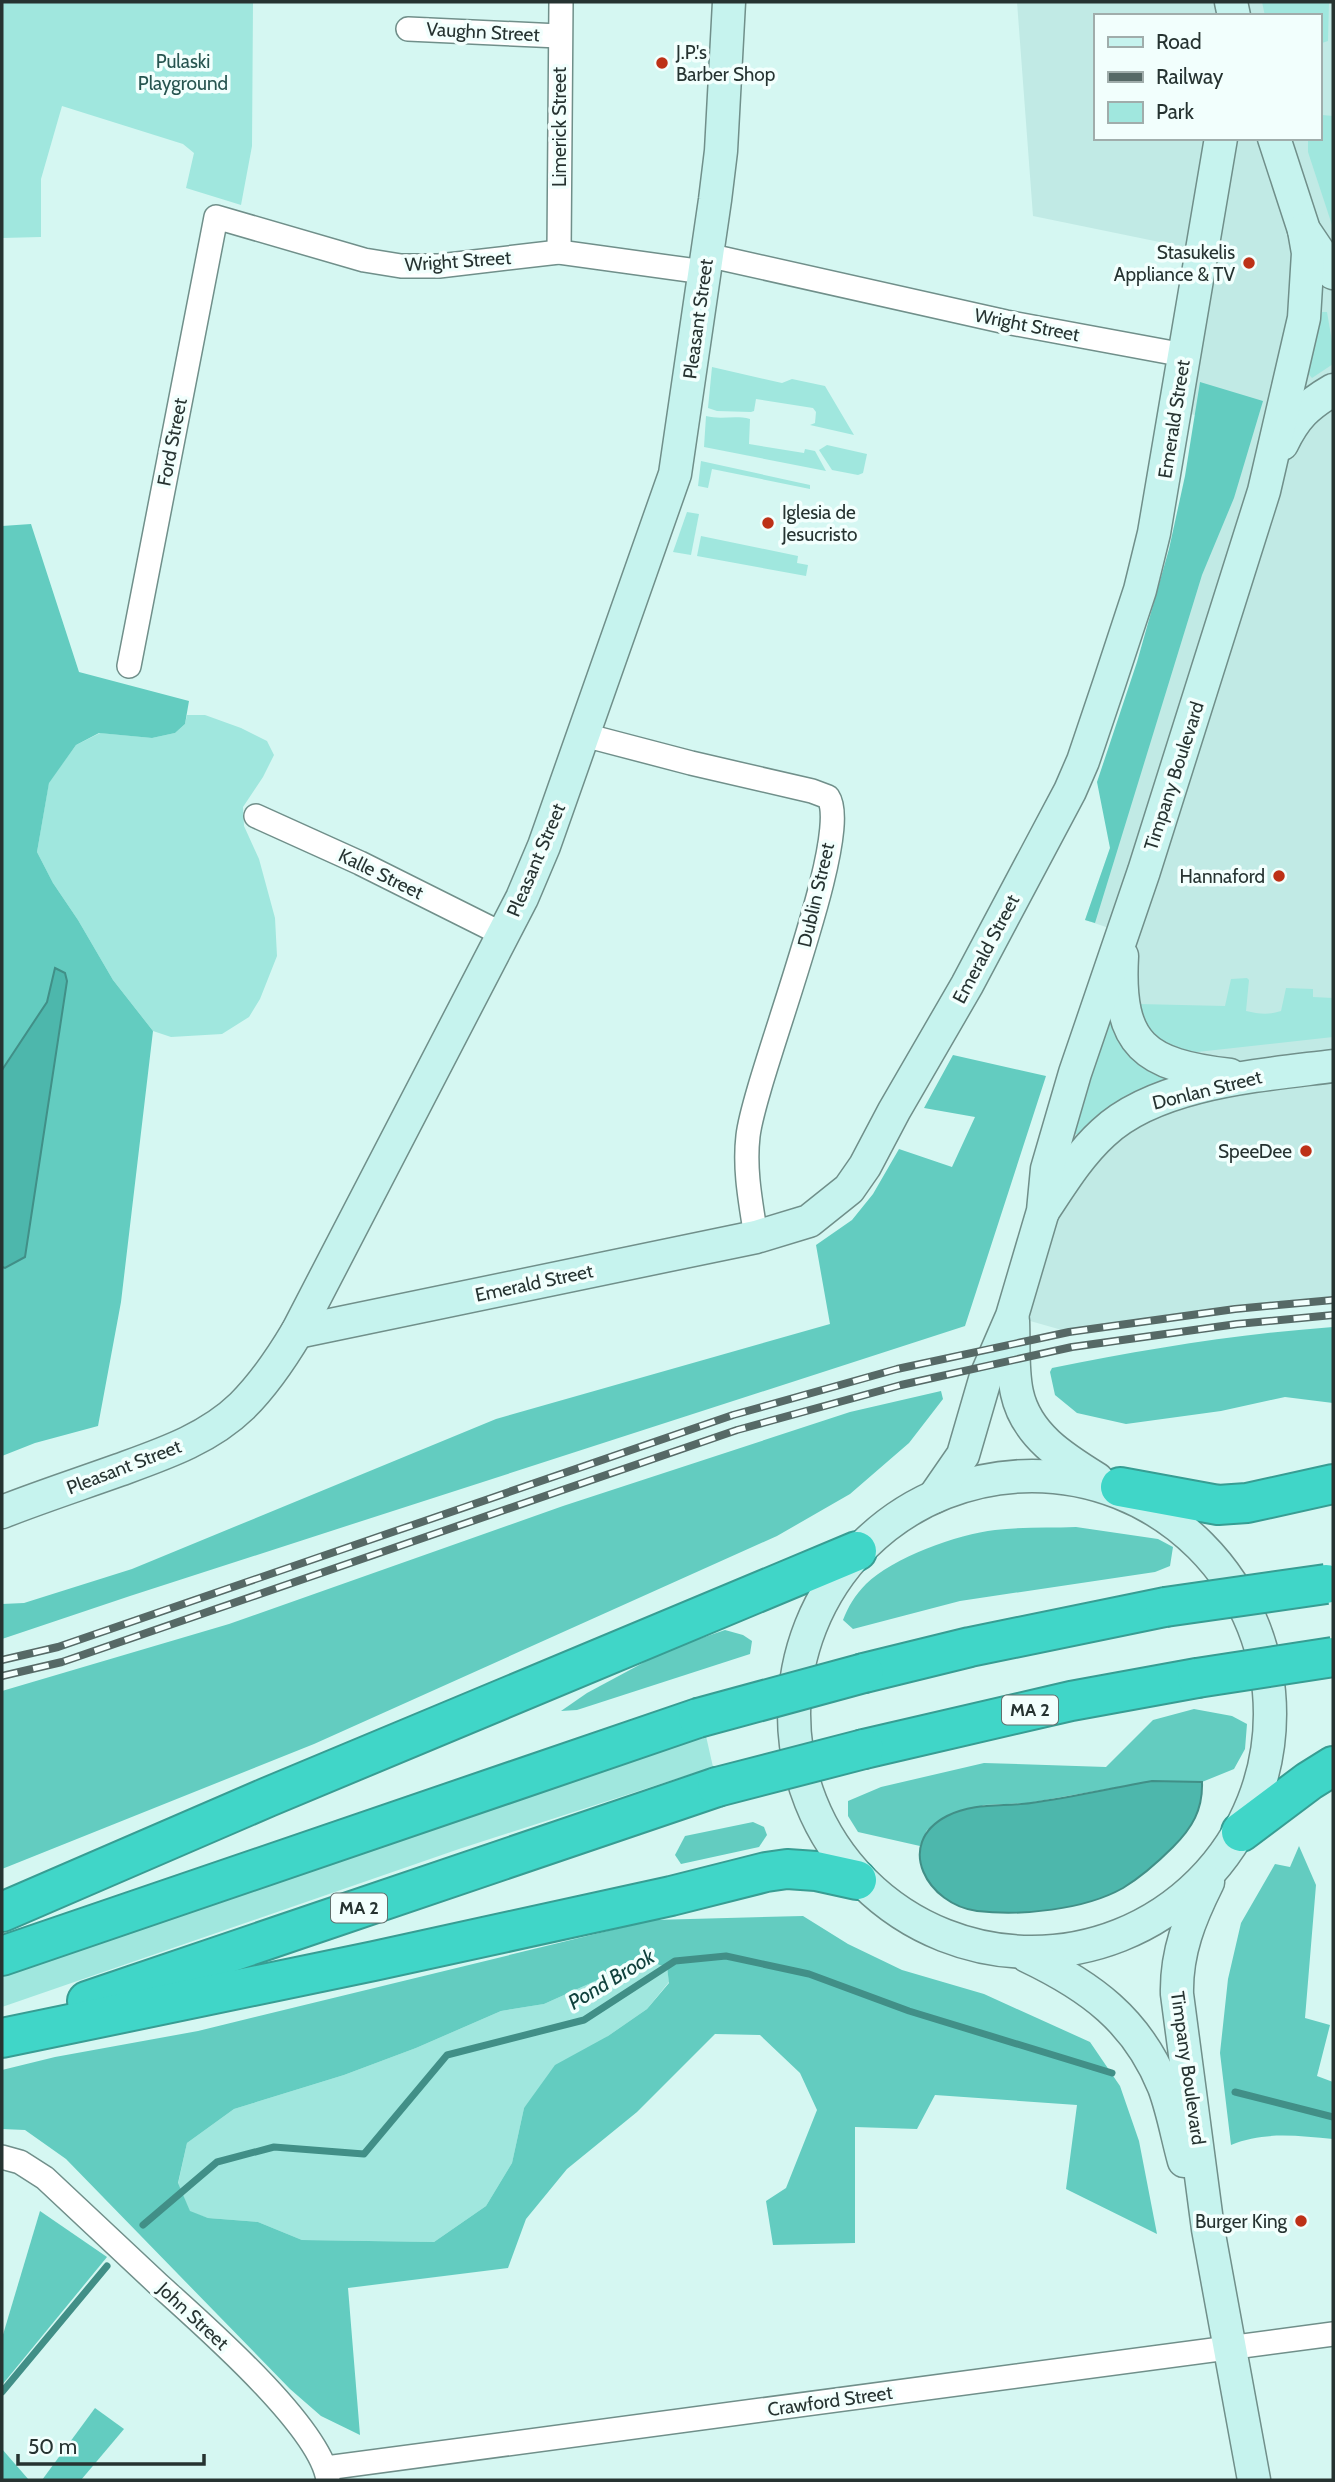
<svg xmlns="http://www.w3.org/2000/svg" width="1335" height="2482" font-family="Cabin,sans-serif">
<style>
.built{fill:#c1eae5;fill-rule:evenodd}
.green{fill:#a0e7de}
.forest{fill:#63ccc0;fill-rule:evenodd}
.water{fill:#4db7ac;stroke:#418f87;stroke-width:2}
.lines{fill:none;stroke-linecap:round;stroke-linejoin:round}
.stream{stroke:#418f87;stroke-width:7}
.street-casing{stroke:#708f8a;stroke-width:26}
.secondary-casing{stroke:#708f8a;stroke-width:35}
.highway-casing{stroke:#379d93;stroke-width:42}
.street{stroke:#fff;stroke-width:23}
.secondary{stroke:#c6f3ee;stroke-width:32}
.highway{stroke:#40d6c8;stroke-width:38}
.rail-casing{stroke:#566966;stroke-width:8}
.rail{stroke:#f2fffd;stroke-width:5;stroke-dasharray:16;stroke-linecap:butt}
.highway-bridge-casing{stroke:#379d93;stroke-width:42;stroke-linecap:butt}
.highway-bridge{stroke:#40d6c8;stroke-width:38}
.poi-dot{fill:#bd3117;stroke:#f2fffd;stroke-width:2.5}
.labels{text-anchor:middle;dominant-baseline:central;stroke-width:7;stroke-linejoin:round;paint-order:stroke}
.shield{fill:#f2fffd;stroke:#63706e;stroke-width:2}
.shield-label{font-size:18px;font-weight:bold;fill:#263331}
.street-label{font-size:19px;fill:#263331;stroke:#f2fffd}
.poi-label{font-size:19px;fill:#263331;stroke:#f2fffd;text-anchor:end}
.park-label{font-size:19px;fill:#275550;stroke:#f2fffd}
.water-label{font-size:21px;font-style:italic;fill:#11423d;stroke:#f2fffd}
</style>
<rect width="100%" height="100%" fill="#d5f7f2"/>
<path class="built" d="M1017,2H1333V1300L1235,1309L1069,1332L1012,1316L1121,932L1085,920L1110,848L1226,423L1175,410L1201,253L1179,246L1033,216ZM1095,16H1319V138H1095Z"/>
<g class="green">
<path d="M2,2H253L252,146L241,205L186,188L194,153L183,144L62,106L41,179V237L2,238Z"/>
<path d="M1262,2H1329L1328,41L1319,44V16H1265Z"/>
<path d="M1322,115L1333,116V228L1308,152V138H1319V117Z"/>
<path d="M1322,312H1327L1333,347V364L1312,378L1307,372Z"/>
<path d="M712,367L782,383L792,379L825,386L854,435L810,425L815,423L816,412L813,408L756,399L754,411L751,412L717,411L708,408Z"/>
<path d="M706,416C721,420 735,415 750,419L749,444L804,453L805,449L815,451L826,471L704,447Z"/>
<path d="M827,445L867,454L863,473L858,475L832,470L819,450Z"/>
<path d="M701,461L810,485V489L712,469L708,488L698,486Z"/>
<path d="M687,512L699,514L691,555L673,552Z"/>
<path d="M701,536L798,556L797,563L808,565L806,576L697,556Z"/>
<path d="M187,715H205L241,728L267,741L274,755L263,777L243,807L244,826L259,859L275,918L277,956L260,999L249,1017L222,1034L171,1037L153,1031L113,980L78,920L53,883L37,852L49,782L76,745L100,733L152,738L175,733L185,724Z"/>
<path d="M1247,978L1249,980L1246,1011C1259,1014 1269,1015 1281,1011L1286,988L1313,989V997L1333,998V1037L1197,1052C1164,1049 1146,1036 1138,1004L1225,1006L1231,979Z"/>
<path d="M1101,1022L1113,1024L1164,1075L1165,1085L1080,1135L1067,1132Z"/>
<path d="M706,1736L713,1767L459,1849L2,2007V1977Z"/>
<path d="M642,1960L667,1967L669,1982L647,2009L608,2036L524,2108L512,2163L486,2206L434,2242L302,2240L258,2222L208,2218L190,2212L178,2184L187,2143L234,2109L344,2075L416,2048L501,2011L544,2004Z"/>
</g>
<g class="forest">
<path d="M1200,382L1263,401L1234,498L1202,575L1095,923L1085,920L1110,848L1097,782L1137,662L1169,549L1185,476Z"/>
<path d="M31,524L79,672L189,701L185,724L175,733L152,738L99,733L76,745L49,783L37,852L53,883L78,920L113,980L153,1031L121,1302L98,1426L35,1443L2,1456V1267L5,1268L25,1257L67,981L64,973L55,969L47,1002L2,1070V526Z"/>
<path d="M953,1055L1046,1076L965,1326L130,1596L2,1639V1604L24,1603L132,1569L496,1419L830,1324L816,1245L852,1220L873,1194L899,1149L952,1167L975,1117L924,1108Z"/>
<path d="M1333,1327V1403L1285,1397L1221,1411L1126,1424L1077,1413L1055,1395L1050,1372L1052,1368C1146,1349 1238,1334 1333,1327Z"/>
<path d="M941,1391L943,1399L909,1443L850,1494L777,1536L314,1744L2,1869V1691L229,1624L563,1506L850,1412Z"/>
<path d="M1076,1527L1158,1539L1173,1547L1170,1566L1155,1572L960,1601L853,1629L843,1620C848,1607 855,1595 866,1584C892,1558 958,1534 995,1530C1021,1527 1049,1528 1076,1527Z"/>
<path d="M725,1630L743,1635L752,1641L750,1654L577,1710L561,1711L587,1693L667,1650Z"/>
<path d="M1194,1709L1232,1716L1247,1724L1245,1749L1234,1769L1202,1782L1152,1781L1028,1803L984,1805L927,1830L920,1846L858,1832L848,1816V1801L881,1787L984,1763L1106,1767L1153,1720Z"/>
<path d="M753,1822L764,1827L767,1835L759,1847L681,1864L675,1855L685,1836Z"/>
<path d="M1299,1846L1316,1885L1305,2018L1330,2025L1317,2076L1333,2082V2139C1298,2136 1264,2131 1231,2145L1220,2053L1228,1979L1241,1923L1275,1864L1290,1867Z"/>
<path d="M803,1916L848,1944L902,1970L984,1994L1090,2042L1120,2086L1139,2141L1157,2234L1066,2189L1077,2105L935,2095L917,2129L855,2127V2243L773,2245L766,2201L786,2188L817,2110L800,2073L760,2035L715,2034L637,2112L567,2169L526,2219L508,2268L348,2288L360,2435L321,2416L290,2389L66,2159L25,2130L2,2129V2070L55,2057L198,2031L653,1920ZM642,1960L667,1967L669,1983L647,2009L608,2036L555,2065L524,2108L512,2163L486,2206L434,2242L302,2240L258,2222L208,2218L190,2211L178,2183L187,2143L234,2109L344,2075L416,2048L501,2011L544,2004Z"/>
<path d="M40,2211L107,2257L2,2385V2338Z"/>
<path d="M95,2408L124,2429L81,2480H42Z"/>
<path d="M2,2449L29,2480H2Z"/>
</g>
<g class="water">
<path d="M55,968L65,973L67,981L25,1257L5,1268L2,1267V1070L47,1002Z"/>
<path d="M1152,1781L1202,1782C1203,1810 1192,1828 1173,1847C1158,1862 1141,1877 1123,1888C1084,1910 1021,1916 977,1911C928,1905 893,1844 947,1816C974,1802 1003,1807 1031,1803C1072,1797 1112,1788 1152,1781Z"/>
</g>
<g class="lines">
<g class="stream">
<path d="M1235,2092L1333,2117"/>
<path d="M143,2225L217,2162L274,2147L364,2154L447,2055L584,2020L675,1961L726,1956L809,1974L909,2011L1112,2073"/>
<path d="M2,2392L107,2266"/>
</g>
<g class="street-casing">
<g id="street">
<path d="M408,29L559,36"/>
<path d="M559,252L561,2"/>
<path d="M707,255L1006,322L1184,355"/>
<path d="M129,666L216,217L364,260L401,266H439L559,252L704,272"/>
<path d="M584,735L691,763L812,791L828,797C854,835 755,1076 748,1136C744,1170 751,1204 756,1237"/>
<path d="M256,816L360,863L504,935"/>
<path d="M2,2157L20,2162L45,2178C83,2214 121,2249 158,2284C201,2323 320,2426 328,2480"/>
<path d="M326,2468L1333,2334"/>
</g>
</g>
<g class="secondary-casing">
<g id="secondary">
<path d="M1231,2L1234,16"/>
<path d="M1274,138L1304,230L1333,273"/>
<path d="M1282,444C1295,417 1307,405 1333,390"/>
<path d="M1122,956C1117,1046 1145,1065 1230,1075"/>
<path d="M1044,1210C1062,1183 1079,1155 1103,1133C1157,1082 1263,1075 1333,1066"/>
<path d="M1013,1321C1014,1344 1012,1371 1017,1393C1026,1435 1063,1458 1097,1479"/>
<path d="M297,1332L756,1237L809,1221L849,1189L865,1166L894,1111L967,985L1070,791L1083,761L1109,684L1140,590L1154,533L1221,138"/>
<circle cx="1032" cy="1714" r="238"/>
<path d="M934,1497L963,1455L986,1376L1012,1316L1043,1211L1047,1169L1075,1073L1144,871L1264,491L1304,318L1308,253L1304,230"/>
<path d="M2,1512C40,1497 80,1484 119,1470C163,1454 208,1439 242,1406C264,1384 281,1359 297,1332L522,898L544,846L675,474L715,200L721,151L729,2"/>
<path d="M1208,1882C1190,1918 1176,1952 1177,1994L1208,2229L1254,2480"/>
<path d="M1027,1956C1090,1986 1137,2020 1164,2087C1173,2111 1177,2136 1184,2161"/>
</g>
</g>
<g class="highway-casing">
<g id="highway">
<path d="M1120,1487L1218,1505L1247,1503L1333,1484"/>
<path d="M864,1673L970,1647L1165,1607"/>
<path d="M864,1749L1071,1701L1197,1678"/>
<path d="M1241,1832L1309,1781L1333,1766"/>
<path d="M2,1912L268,1797L857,1551"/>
<path d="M2,1956L698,1718"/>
<path d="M87,2001L717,1787"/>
<path d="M2,2038L374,1961L671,1896L766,1872L787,1869L816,1871L857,1880"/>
</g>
</g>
<use href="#street" class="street"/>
<use href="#secondary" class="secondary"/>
<use href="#highway" class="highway"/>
<g class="rail-casing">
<g id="rail">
<path d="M2,1660L58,1647L733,1415L897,1369L1069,1332L1235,1309L1333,1300"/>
<path d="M2,1676L62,1662L737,1430L901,1385L1072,1347L1237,1324L1333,1315"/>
</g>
</g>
<use href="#rail" class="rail"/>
<g class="highway-bridge-casing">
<g id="highway-bridge">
<path d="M1165,1607L1326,1584"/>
<path d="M1197,1678L1333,1657"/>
<path d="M698,1718L864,1673"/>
<path d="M717,1787L864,1749"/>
</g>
</g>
<use href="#highway-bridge" class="highway-bridge"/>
</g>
<g class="poi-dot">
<circle cx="662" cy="63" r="7"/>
<circle cx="1249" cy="263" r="7"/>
<circle cx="768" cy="523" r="7"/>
<circle cx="1279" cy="876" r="7"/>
<circle cx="1306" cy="1151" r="7"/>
<circle cx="1301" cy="2221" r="7"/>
</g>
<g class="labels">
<g class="shield">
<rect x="1002" y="1695.5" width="56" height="29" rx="5"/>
<rect x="331" y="1893.5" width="56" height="29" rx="5"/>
</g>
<g class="shield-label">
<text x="1030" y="1710">MA 2</text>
<text x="359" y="1908">MA 2</text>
</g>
<g class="street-label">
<text transform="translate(483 32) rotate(3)">Vaughn Street</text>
<text transform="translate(559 127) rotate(-90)">Limerick Street</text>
<text transform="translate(458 261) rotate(-4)">Wright Street</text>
<text transform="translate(698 319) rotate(-82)">Pleasant Street</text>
<text transform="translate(1027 325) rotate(11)">Wright Street</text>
<text transform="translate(1174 419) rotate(-81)">Emerald Street</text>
<text transform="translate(172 442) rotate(-79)">Ford Street</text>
<text transform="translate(1174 776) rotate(-72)">Timpany Boulevard</text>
<text transform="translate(536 860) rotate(-67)">Pleasant Street</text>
<text transform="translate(381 874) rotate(26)">Kalle Street</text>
<text transform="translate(816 895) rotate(-77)">Dublin Street</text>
<text transform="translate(986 949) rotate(-62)">Emerald Street</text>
<text transform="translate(1207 1090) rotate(-14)">Donlan Street</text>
<text transform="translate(534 1283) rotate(-12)">Emerald Street</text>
<text transform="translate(124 1467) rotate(-21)">Pleasant Street</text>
<text transform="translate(1188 2068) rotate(82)">Timpany Boulevard</text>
<text transform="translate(193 2316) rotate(43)">John Street</text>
<text transform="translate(830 2401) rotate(-8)">Crawford Street</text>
</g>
<g class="poi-label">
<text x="676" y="52" text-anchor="start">J.P.'s<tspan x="676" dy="22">Barber Shop</tspan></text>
<text x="1235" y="252">Stasukelis<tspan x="1235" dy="22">Appliance &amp; TV</tspan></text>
<text x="782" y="512" text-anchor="start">Iglesia de<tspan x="782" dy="22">Jesucristo</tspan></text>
<text x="1265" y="876">Hannaford</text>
<text x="1292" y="1151">SpeeDee</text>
<text x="1287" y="2221">Burger King</text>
</g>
<g class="park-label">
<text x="183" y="61">Pulaski<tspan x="183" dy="22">Playground</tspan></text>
</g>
<g class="water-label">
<text transform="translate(611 1979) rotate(-31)">Pond Brook</text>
</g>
</g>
<rect width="1335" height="2482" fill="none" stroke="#263331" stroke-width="7"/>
<rect x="1094" y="14" width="228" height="126" fill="#f2fffd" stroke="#a0adab" stroke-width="2"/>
<rect x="1108" y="37" width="35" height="10" fill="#c6f3ee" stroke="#a0adab" stroke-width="2"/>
<text x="1156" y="49" font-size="21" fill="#263331">Road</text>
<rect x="1108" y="72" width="35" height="10" fill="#566966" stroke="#a0adab" stroke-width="2"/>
<text x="1156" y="84" font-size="21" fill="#263331">Railway</text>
<rect x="1108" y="102" width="35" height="21" fill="#a0e7de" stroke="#a0adab" stroke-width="2"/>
<text x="1156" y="119" font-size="21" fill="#263331">Park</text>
<path d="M18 2454v10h186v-10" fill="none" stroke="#263331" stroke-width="3.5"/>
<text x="28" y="2454" font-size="21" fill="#263331" stroke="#f2fffd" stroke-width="5" paint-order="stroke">50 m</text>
</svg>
